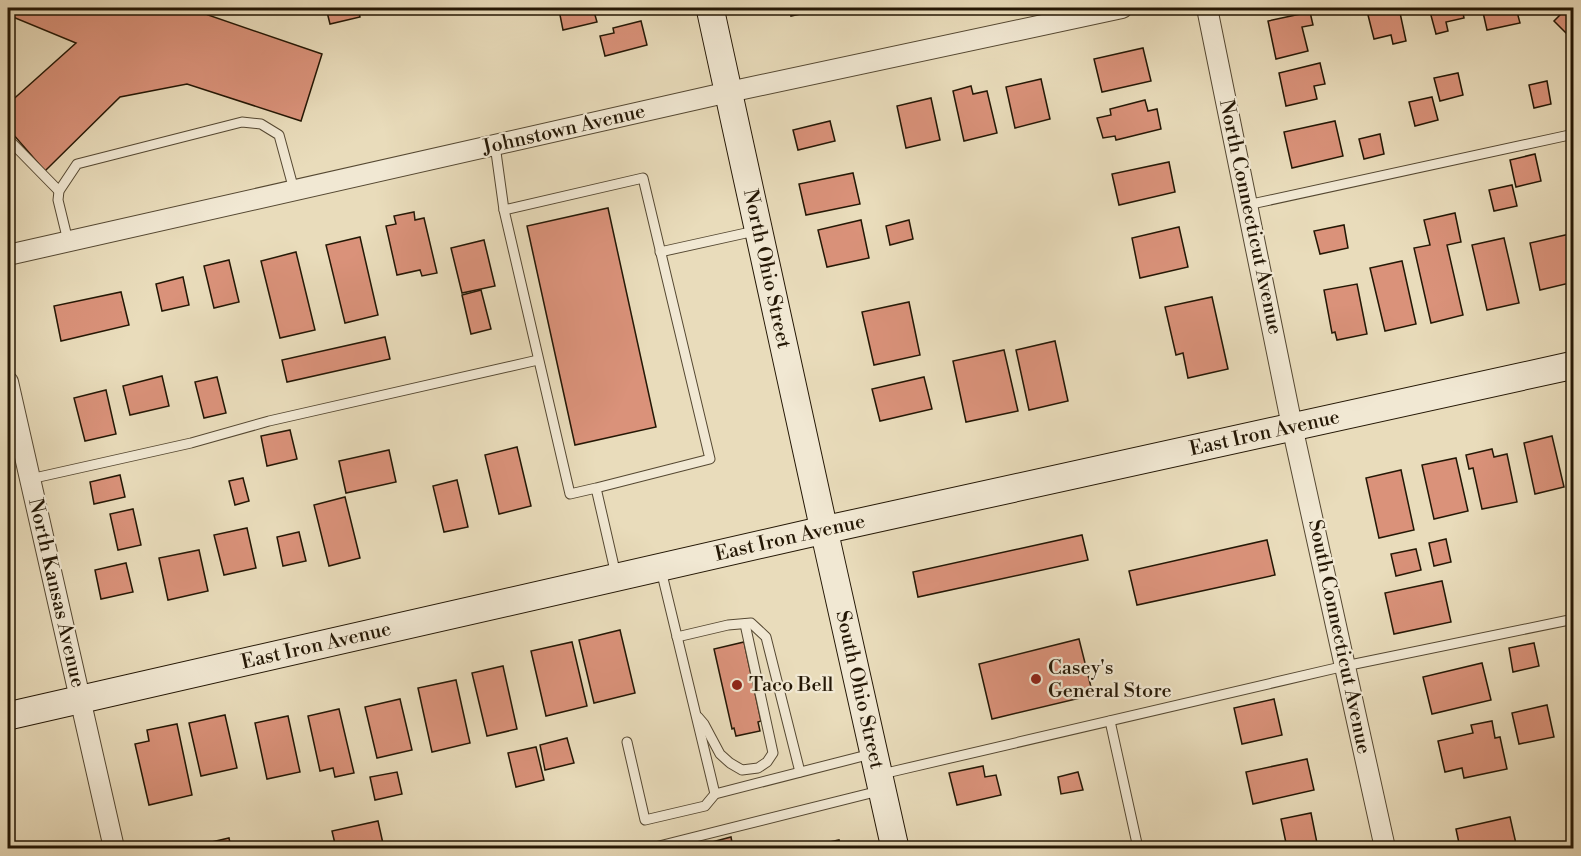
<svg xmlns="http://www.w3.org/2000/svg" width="1581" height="856" font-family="'Libre Bodoni',serif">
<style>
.building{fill:#da927a;stroke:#241705;stroke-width:1.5}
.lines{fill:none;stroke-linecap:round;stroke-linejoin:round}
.lane-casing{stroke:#554832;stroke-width:11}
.street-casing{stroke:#554832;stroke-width:22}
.secondary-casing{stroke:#241705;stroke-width:29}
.lane{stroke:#f1e8d3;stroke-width:9}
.street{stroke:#f1e8d3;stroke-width:20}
.secondary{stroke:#f1e8d3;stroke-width:27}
.poi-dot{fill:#8f2418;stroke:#f1e8d3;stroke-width:2}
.labels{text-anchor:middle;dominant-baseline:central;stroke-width:4.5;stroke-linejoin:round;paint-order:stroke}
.street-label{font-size:20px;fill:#241705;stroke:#f1e8d3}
.poi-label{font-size:20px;fill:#241705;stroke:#f1e8d3;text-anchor:start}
</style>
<rect width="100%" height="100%" fill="#e9dcbb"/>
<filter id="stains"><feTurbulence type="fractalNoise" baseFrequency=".00333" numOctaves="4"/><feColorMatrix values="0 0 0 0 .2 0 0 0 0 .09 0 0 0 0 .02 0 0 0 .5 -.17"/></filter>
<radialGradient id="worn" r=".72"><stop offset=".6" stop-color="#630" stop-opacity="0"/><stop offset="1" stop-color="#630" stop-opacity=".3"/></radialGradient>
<g class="building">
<path d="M8,8H215L208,15L322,54L301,121L187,84L120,97L45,171L12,133L8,115V104L76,43L8,15Z"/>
<path d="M326,8H358L360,17L330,24Z"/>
<path d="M569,8H593L597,22L563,30L559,10Z"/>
<path d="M779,8H823V9L791,16L790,10L780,12Z"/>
<path d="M1384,8H1399L1406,41L1393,44L1391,35L1374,39L1367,11Z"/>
<path d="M1429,8H1462L1464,18L1446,22L1448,31L1436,34Z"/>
<path d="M1482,8H1516L1520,23L1487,30Z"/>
<path d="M1567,8H1574V33L1570,37L1554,21Z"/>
<path d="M1310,12L1313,25L1302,27L1308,51L1276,59L1268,21Z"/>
<path d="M641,21L647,45L605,56L600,36L614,33L613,28Z"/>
<path d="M1143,48L1151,81L1102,92L1094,59Z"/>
<path d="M1320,63L1325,84L1314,86L1317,99L1286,106L1279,73Z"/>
<path d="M1458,73L1463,95L1440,101L1434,78Z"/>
<path d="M1041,79L1050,119L1015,128L1006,87Z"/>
<path d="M1547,81L1551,104L1534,108L1529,85Z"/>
<path d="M971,86L973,94L987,91L997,133L964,141L953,91Z"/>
<path d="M1432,97L1438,120L1415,126L1409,102Z"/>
<path d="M931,98L940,140L906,148L897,106Z"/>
<path d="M1145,100L1148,111L1157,109L1161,129L1116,140L1115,136L1103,138L1097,118L1111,115L1110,109Z"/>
<path d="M830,121L835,141L798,150L793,130Z"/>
<path d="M1335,121L1343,156L1292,168L1284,132Z"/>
<path d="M1380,134L1384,154L1364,159L1359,139Z"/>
<path d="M1535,154L1541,181L1516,187L1510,160Z"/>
<path d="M1169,162L1175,192L1119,205L1112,174Z"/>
<path d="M853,173L860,204L806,215L799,184Z"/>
<path d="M1512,185L1517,206L1494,211L1489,190Z"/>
<path d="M608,208L656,427L575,445L527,226Z"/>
<path d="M414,212L415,220L424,218L437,273L422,276L420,270L397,275L386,226L396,224L394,216Z"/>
<path d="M1455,213L1461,242L1447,245L1463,315L1431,323L1414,248L1430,245L1424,220Z"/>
<path d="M861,220L869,258L827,267L818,230Z"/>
<path d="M909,220L913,239L890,245L886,226Z"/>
<path d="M1344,225L1348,248L1320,254L1314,231Z"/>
<path d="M1179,227L1188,267L1140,278L1132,238Z"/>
<path d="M1574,233V282L1540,290L1530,243Z"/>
<path d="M360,237L378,315L345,323L326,245Z"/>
<path d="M1504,238L1519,303L1487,310L1472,245Z"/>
<path d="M484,240L495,286L462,293L451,248Z"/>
<path d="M296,252L315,330L280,338L261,261Z"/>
<path d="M229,260L239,302L214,308L204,266Z"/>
<path d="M1402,261L1416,324L1385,331L1370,268Z"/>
<path d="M183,277L189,305L162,311L156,284Z"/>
<path d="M1357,284L1367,334L1337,340L1335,332L1332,333L1324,290Z"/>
<path d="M481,290L491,329L471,334L462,295Z"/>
<path d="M121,292L129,325L61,341L54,306Z"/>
<path d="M1212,297L1228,369L1188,378L1183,353L1176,355L1165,307Z"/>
<path d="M909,302L920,355L874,365L862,312Z"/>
<path d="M385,337L390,359L287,382L282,360Z"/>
<path d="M1055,341L1068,401L1029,410L1016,350Z"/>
<path d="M1004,350L1018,411L966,422L953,361Z"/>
<path d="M162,376L169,406L130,415L123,386Z"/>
<path d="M217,377L226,413L204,418L195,382Z"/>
<path d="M924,377L932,409L880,421L872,389Z"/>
<path d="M106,390L116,434L85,441L74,398Z"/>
<path d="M290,430L297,459L267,466L261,436Z"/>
<path d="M1574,432V453L1569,433Z"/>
<path d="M1552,436L1564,487L1535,494L1524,443Z"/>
<path d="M517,447L531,506L499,514L485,455Z"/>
<path d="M1492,449L1494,457L1507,454L1517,502L1482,509L1473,468L1469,469L1466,455Z"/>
<path d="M389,450L396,482L346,493L339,461Z"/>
<path d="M1456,458L1468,511L1434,519L1422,465Z"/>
<path d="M1401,470L1414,530L1379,538L1366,478Z"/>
<path d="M120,475L125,497L94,504L90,482Z"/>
<path d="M243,478L249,501L235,505L229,481Z"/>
<path d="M457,480L468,527L444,532L433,486Z"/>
<path d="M345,497L360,558L329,566L314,505Z"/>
<path d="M133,509L141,545L118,550L110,514Z"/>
<path d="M247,528L256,568L224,575L214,535Z"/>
<path d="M299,532L306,561L283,566L277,537Z"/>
<path d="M1082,535L1088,560L918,597L913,572Z"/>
<path d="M1446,539L1451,562L1434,566L1429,543Z"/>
<path d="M1267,540L1275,575L1137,605L1129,571Z"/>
<path d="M1416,549L1421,570L1396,576L1391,554Z"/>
<path d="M199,550L208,591L168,600L159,558Z"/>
<path d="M126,563L133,592L101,599L95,570Z"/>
<path d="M1442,581L1451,622L1394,634L1385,593Z"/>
<path d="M620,630L635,693L594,703L579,640Z"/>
<path d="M1079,639L1093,695L992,719L979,664Z"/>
<path d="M572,642L587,706L546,716L531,651Z"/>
<path d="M744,642L761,721L758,722L760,731L736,736L734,728L732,729L714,649Z"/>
<path d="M1534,643L1539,666L1513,672L1509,648Z"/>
<path d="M1482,663L1491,700L1432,714L1423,677Z"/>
<path d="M503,666L517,729L487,736L472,673Z"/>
<path d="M456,680L470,743L432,752L418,688Z"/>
<path d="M400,699L412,750L377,758L365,707Z"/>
<path d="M1274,699L1282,735L1242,744L1234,708Z"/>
<path d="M1547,705L1554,737L1519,744L1512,713Z"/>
<path d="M339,709L354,773L335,777L333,768L320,771L308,716Z"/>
<path d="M225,715L237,768L201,776L189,723Z"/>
<path d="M288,716L300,772L267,779L255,723Z"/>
<path d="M1492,721L1495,738L1500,737L1507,769L1464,778L1462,768L1445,772L1438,741L1473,733L1471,725Z"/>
<path d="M177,724L192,795L149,805L135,744L149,741L147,730Z"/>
<path d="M567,738L574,763L545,770L540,745Z"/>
<path d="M536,747L544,780L516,787L508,753Z"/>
<path d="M1307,759L1314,790L1253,804L1246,772Z"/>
<path d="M983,766L985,777L996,775L1001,795L957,805L949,773Z"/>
<path d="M397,772L402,794L375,800L370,777Z"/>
<path d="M1078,772L1083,790L1061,794L1058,777Z"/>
<path d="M1311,813L1318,848H1279L1278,845L1286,843L1281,819Z"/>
<path d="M1510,817L1517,848H1460L1456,829Z"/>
<path d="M378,821L384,848H336L332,831Z"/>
<path d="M731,837L733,848H693V847Z"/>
<path d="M229,838L231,848H186Z"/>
<path d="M839,840L841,848H803Z"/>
</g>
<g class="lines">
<g class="lane-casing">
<g id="lane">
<path d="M8,139L59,191"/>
<path d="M495,145L504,210"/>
<path d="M1247,205L1574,134"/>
<path d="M68,241L58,200L59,191L77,164L242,122L261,124L279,135L294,190"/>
<path d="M660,252L755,231"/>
<path d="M30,479L191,443L269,421L538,360"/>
<path d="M596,488L570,494L504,210L643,178L710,459L596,488L616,575"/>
<path d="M661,570L715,794L871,754"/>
<path d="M677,637L728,625L751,623L766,637L800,772"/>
<path d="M698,717L704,724L720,754L730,763L742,770L758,768L767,762L773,753L745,624"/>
<path d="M1110,721L1138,848"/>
<path d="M627,742L645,820L705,806L715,794"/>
<path d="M882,774L1345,666L1574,619"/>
<path d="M651,848L879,791"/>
</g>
</g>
<g class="street-casing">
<g id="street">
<path d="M1207,8L1292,426L1385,848"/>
<path d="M8,255L729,92L1122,8"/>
<path d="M8,382L114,848"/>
</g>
</g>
<g class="secondary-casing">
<g id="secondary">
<path id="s1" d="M710,8L824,530L895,848"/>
<path id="s2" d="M8,716L824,530L1574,365"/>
</g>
</g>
<use href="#lane" class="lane"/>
<use href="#street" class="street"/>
<use href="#secondary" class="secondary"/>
</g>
<g class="poi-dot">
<circle cx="1036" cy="679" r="6"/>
<circle cx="737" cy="685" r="6"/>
</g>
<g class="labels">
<g class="street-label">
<text transform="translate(564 130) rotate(-13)">Johnstown Avenue</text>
<text transform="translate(1250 217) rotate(78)">North Connecticut Avenue</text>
<text stroke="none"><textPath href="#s1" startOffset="267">North Ohio Street</textPath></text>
<text stroke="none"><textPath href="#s2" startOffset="1288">East Iron Avenue</textPath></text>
<text stroke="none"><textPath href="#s2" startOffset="802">East Iron Avenue</textPath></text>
<text transform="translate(56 593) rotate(77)">North Kansas Avenue</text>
<text transform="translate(1339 637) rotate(78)">South Connecticut Avenue</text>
<text stroke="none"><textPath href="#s2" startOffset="316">East Iron Avenue</textPath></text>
<text stroke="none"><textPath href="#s1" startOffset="698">South Ohio Street</textPath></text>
</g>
<g class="poi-label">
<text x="1048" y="668">Casey's<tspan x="1048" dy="23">General Store</tspan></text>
<text x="749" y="685">Taco Bell</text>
</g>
</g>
<rect width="1581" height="856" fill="none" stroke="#e9dcbb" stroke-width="30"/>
<rect x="9" y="9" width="1563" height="838" fill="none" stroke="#241705" stroke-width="3"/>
<rect x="15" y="15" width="1551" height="826" fill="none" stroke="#241705" stroke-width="1.5"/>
<rect width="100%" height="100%" filter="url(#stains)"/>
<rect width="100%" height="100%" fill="url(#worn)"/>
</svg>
